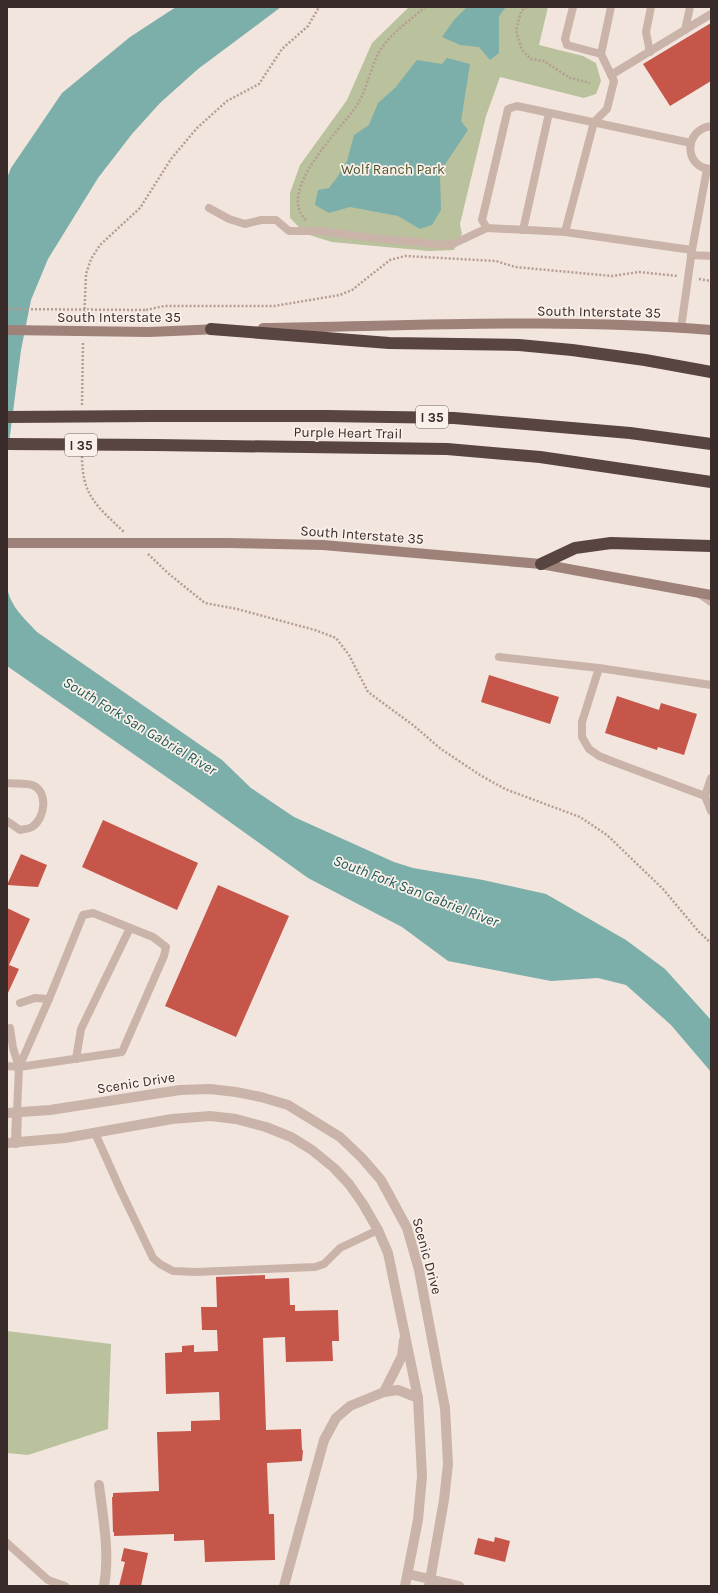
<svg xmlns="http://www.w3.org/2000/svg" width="718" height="1593" font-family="Karla,sans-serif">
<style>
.green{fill:#bac19d}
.water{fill:#7cafaa}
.building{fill:#c55649}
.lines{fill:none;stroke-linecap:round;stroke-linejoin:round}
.path{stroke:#b69d93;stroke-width:2.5;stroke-dasharray:2 2;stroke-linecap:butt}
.service{stroke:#cab4a9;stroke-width:8}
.minor{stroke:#cab4a9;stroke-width:10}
.tertiary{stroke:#cab4a9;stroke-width:10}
.secondary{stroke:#9e827a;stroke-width:10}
.motorway{stroke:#584440;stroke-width:12}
.path-bridge{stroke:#b69d93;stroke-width:2.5;stroke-dasharray:2 2;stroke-linecap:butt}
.secondary-bridge{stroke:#9e827a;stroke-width:10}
.motorway-bridge{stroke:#584440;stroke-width:12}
.labels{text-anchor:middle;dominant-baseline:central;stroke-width:3.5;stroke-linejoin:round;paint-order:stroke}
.shield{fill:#faf0ea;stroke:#726663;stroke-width:1}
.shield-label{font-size:13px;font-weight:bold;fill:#382b29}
.park-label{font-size:14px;fill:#4c562d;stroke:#faf0ea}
.street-label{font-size:14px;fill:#382b29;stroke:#faf0ea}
.water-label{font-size:15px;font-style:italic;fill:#1f5955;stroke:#faf0ea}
</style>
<rect width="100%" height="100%" fill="#f2e5dd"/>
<g class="green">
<path d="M409,7H548L539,45L583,56L596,63L601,81L596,94L584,98L500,77L486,116L460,224L462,234L454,250L429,251L332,242L306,234L290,218V193L300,165L347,100L372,43Z"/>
<path d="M7,1331L111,1344L108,1429L28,1455L7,1453Z"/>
</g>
<g class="water">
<path d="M176,7H281L198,69L160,103L132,134L98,178L48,259L31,300L21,350L7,458V178L11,168L62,93L130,37Z"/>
<path d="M467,7H506L499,16V53L490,60L479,47L460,45L442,37L454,20Z"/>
<path d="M447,58L470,64L461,121L468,130L440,172L441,210L432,225L420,229L398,216L350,207L329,213L315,205L318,190L329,188L338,176L347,161L354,135L369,125L378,103L395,88L417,60L442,64Z"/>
<path d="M7,587C10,606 24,618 37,632L222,760L251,788L294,817L394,862L413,868L483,880L546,894L626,940L665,969L711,1020V1072L671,1025L626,985L598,978L551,981L448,961L402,927L308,878L188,792L7,666Z"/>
</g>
<g class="building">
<path d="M711,23V81L670,106L643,64Z"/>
<path d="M489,675L559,697L550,724L481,702Z"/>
<path d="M617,696L659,710L661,703L697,714L684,755L658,747L657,750L605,733Z"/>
<path d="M103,820L198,863L177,910L82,867Z"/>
<path d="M21,854L47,865L38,887L7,885Z"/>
<path d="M218,885L289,916L236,1037L165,1006Z"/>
<path d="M7,908L30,919L9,965L19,969L7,995Z"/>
<path d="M265,1275V1279L289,1278L290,1305H295V1311L338,1310L339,1341H332L333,1361L286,1362L285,1337L263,1338L266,1430L301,1429L302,1450H303L302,1461L267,1463L269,1514H274L275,1560L205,1562L204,1540L174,1541V1534L114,1536V1532H113L112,1497H113V1493L159,1491L157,1432L191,1431V1421L220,1420L219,1392L166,1394L165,1353L182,1352V1346L194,1345V1352L218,1351L217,1330H202L201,1307H217L216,1277Z"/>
<path d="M495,1537L510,1541L505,1562L474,1554L478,1538L494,1542Z"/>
<path d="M124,1548L148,1553L141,1586H119L125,1562L121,1561Z"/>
</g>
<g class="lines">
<g class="path">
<path d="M527,7L521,11L516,31L522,50L531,59L544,61L570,78L590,83"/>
<path d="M306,220C275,191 341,130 357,105C368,88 370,66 381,49C392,32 411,20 425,7"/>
<path d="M699,279L711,281"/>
<path d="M146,310L164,306H274L340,295L352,290L390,260L405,256L496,261L515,267L612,276L639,272L678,276"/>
<path d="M84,321L86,274L91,259L100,245L140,208L171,159L197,128L227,101L259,84L282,49L308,26L319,7"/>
<path d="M82,405L83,342"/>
<path d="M82,456C82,496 97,506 124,532"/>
<path d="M148,554L169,574L205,603L237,609L315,630L336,638L349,655L368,692L413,725L441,749L480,775L505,789L580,817L607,835L663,889L699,932L711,943"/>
</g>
<g class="service">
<path d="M573,7L565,39L567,45L601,54"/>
<path d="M611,7L601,54L614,81L607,109L594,122L565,232L692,250L681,328"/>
<path d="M685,30L690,7"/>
<path d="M650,52L646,32L651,7"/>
<path d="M611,75L711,14"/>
<path d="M711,126C683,130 684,168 711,169"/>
<path d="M209,208L229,219L245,224L261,220H276L289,231H321L365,237L444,245L453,244L487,228"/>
<path d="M523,230L549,113"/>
<path d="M565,232L487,228L482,220L508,109L517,106L691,143"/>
<path d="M692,250L707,169"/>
<path d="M691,255L711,256"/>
<path d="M698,593L711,602"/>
<path d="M499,657L599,668L711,685"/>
<path d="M599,668L582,722V737L589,749L599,756L614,762L705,796"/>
<path d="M711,778L705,796L711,811"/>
<path d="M7,783C15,784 25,783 32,785C49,791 45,819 32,827C29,829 23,829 20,830L7,821"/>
<path d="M20,1003L35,998L49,999"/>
<path d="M10,1028L13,1048L19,1067"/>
<path d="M76,1059L81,1029L130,928"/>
<path d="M7,1066L19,1067"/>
<path d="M17,1112L19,1067L122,1052L164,956L166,947L153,937L93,913L83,915L49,999L19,1067"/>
<path d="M95,1133L120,1189L153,1258L160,1264L173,1271L196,1272L315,1267L324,1264L340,1248L378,1230"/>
<path d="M7,1543L48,1580L65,1586"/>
</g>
<g class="minor">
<path d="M99,1485C103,1518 110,1553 104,1586"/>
<path d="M284,1586L324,1440L336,1418L350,1406L384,1392L398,1390L418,1398"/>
</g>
<g class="tertiary">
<path d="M7,1113L50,1110L180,1090L210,1089L236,1092L261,1097L288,1105L340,1137L362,1158L381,1180L407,1228L419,1270L445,1408L448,1464L444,1500L429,1586"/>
<path d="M7,1143L65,1138L172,1119L210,1116L236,1119L266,1127L291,1137L312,1150L334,1168L349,1184L363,1204L378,1230L388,1253L418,1398L422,1476L418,1520L405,1586"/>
<path d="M16,1143L17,1112"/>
<path d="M384,1392L402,1356L404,1340"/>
<path d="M408,1574L459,1586"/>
</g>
<g class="secondary">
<path d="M263,328C412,326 562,318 711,330"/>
<path d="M149,332L219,329"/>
<path d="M228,543L323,545L541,564L711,595"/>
</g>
<g class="motorway">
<path d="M211,329L389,343L519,345L572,350L645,360L711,372"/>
<path d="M151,416H326L454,418L630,433L711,444"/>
<path d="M155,445L447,449L540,457L711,482"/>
<path d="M541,564L575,548L611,543L711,546"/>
</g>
<path class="path-bridge" d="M7,309L146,310"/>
<g class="secondary-bridge">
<path d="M7,330L149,332"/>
<path d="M7,543H228"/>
</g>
<g class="motorway-bridge">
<path d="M7,417L151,416"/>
<path d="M7,444L155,445"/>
</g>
</g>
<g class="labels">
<g class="shield">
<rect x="416" y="406" width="32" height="22" rx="3"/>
<rect x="65" y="434" width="32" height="22" rx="3"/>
</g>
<g class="shield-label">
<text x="432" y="417">I 35</text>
<text x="81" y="445">I 35</text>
</g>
<g class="park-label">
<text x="393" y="169">Wolf Ranch Park</text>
</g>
<g class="street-label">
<text transform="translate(599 312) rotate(1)">South Interstate 35</text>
<text x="119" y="317">South Interstate 35</text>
<text transform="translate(348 433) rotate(1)">Purple Heart Trail</text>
<text transform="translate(362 535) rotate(4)">South Interstate 35</text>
<text transform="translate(136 1083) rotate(-9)">Scenic Drive</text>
<text transform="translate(427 1256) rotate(75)">Scenic Drive</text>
</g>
<g class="water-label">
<text transform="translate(140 726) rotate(31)">South Fork San Gabriel River</text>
<text transform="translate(416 891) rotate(21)">South Fork San Gabriel River</text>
</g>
</g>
<rect width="718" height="1593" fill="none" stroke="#382b29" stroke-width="16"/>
</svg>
